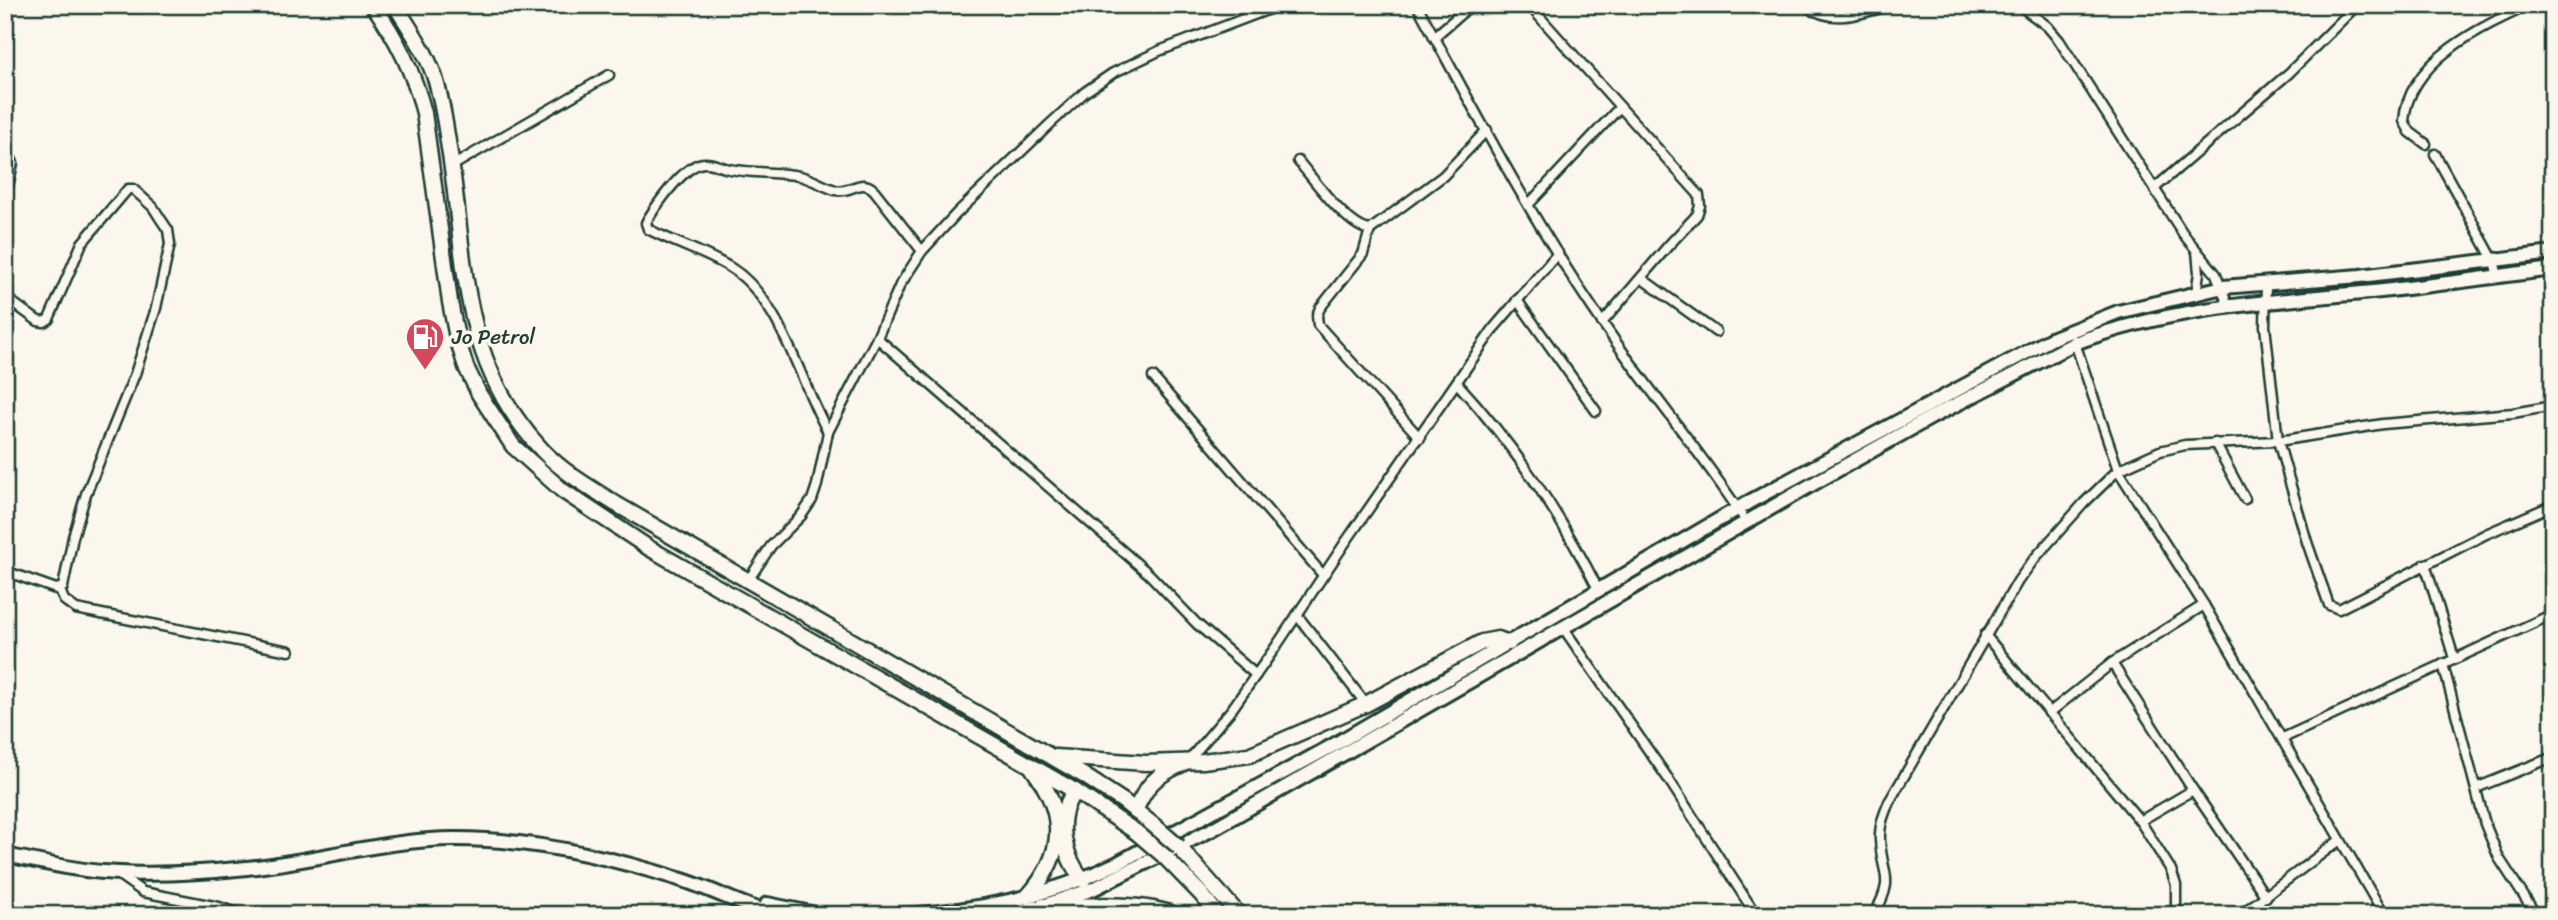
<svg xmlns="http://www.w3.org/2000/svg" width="2558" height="920" font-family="Sriracha,sans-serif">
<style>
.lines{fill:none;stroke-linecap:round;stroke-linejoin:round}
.street-casing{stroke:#1f3d34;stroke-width:13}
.primary-casing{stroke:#1f3d34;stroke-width:18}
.highway-casing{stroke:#1f3d34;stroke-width:19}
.street{stroke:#fbf7ec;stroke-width:8}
.primary{stroke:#fbf7ec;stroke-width:12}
.highway{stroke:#fbf7ec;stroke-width:14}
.highway-bridge-casing{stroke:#1f3d34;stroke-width:19;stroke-linecap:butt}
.highway-bridge{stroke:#fbf7ec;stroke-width:14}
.labels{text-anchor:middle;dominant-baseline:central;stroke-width:7;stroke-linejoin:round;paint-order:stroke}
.poi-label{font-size:21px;fill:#1f3d34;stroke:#fbf7ec;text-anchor:start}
</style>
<rect width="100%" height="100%" fill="#fbf7ec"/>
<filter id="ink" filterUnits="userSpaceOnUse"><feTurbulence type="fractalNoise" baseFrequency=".0143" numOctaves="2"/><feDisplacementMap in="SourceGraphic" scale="14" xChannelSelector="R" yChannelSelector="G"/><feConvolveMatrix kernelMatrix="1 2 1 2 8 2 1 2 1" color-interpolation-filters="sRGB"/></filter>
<g filter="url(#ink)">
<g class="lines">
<g class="street-casing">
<g id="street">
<path d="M1417,5C1476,113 1534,224 1604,325C1650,393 1703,454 1747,523"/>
<path d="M1529,5L1699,195L1700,206L1697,215L1668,246L1602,323"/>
<path d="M1806,5C1833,26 1861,13 1892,5"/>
<path d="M2019,5L2047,26L2059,40L2184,235L2216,274L2228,305"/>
<path d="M1813,11L1854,5"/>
<path d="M1434,37L1471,5"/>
<path d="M2426,144L2410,132L2404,121C2408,61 2481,27 2529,5"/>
<path d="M5,146L13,163L5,201"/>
<path d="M2435,154L2494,261L2498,276"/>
<path d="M1298,161C1313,178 1347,227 1370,230L1443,176L1487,130"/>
<path d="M452,166L609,75"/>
<path d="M2156,187L2289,73L2357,5"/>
<path d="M1529,204L1620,107"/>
<path d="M1370,230L1363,254L1320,308L1317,315L1318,325L1420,438"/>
<path d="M1641,278L1716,332"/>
<path d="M2266,283L2265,326L2278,441L2307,542L2329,605L2339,609L2486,534L2553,505"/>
<path d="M2196,293L2199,273L2197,251"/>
<path d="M5,297L38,321L44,322L49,319L82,243L128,189H133L153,207L160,218L168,230L170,244L156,308L135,374L86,494L73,537L63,587L56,589L5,571"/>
<path d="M1517,300L1596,411"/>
<path d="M877,338L1149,574L1197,624L1256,675"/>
<path d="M2074,340L2118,470L2204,605L2384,915"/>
<path d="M1153,377L1323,575"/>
<path d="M1457,383C1514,445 1560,514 1598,589"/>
<path d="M828,432C800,383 781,299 731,268C705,252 674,243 648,229L646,223L648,219C658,203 681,170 699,164C708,161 716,165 725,168C749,174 775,171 800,176C812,179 823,186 835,190C850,194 861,177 874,190L922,251"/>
<path d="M2215,443L2245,499"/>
<path d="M2425,564L2454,658"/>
<path d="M749,579L771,546L801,516L812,500L817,485L828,432L877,338L900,285L922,251L957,213L1050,124L1085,92L1113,73L1159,51L1280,5"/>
<path d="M60,590L64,600L76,609L289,651"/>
<path d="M2204,605L2112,663L2193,790L2266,897"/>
<path d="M1297,615L1366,704"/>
<path d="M1564,629L1667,777L1756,915"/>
<path d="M1985,635L2140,821L2171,870L2176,885V915"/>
<path d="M2443,664L2485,824L2499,858L2536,915"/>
<path d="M2049,713L2112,663"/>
<path d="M2283,738L2553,614"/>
<path d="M1188,761L1232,709L1277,645L1345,543L1494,328L1558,253"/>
<path d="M2476,788L2553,757"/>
<path d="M2140,821L2193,790"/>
<path d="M116,873L143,892L219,907L243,915"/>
<path d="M1874,915C1896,875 1882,878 1880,840C1879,826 1884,814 1889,802L2018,581L2035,558L2084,503L2118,470L2160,451L2185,445L2278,441L2383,424L2513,413L2553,406"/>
<path d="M2240,915L2340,840"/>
</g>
</g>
<g class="primary-casing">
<g id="primary">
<path d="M5,855C38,861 71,870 104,872C151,876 200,873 247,868C317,861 385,839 456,839C532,839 607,856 679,879C713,889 743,907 778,915"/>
<path d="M767,904L821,915"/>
<path d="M901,915C978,911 1048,897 1118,863L1332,746L1749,502L2053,338L2118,312L2223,287L2360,276L2553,253"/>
<path d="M999,915L1043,906L1093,889L1211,830L1818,481L1932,417L2075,343C2168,308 2264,302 2362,293C2426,287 2489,277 2553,269"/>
</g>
</g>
<g class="highway-casing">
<g id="highway">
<path d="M373,5C397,38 414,73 424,113L450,302L457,338L466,367L479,394L513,446L563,491L649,548L1075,791L1136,832"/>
<path d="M395,5C409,27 425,50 434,75C442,98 445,123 449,148C467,260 458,361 543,451C564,473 591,488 616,504L1083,775L1123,801L1157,828"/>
<path d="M1055,757L1146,763L1203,761L1249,755L1366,704L1482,642L1498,639L1509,643"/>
<path d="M1075,791C1054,818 1063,855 1083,880"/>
<path d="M1135,811C1147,784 1155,776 1182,764"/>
<path d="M1179,847L1239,915"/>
<path d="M1164,856L1201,894L1218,915"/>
<path d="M1028,896C1065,854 1067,815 1033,769"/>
<path d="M1043,906C1085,907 1136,900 1176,915"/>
</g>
</g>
<use href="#street" class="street"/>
<use href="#primary" class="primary"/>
<use href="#highway" class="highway"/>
<g class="highway-bridge-casing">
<g id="highway-bridge">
<path d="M1157,828L1179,847"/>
<path d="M1136,832L1164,856"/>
</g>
</g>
<use href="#highway-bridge" class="highway-bridge"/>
</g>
</g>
<defs>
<g id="fuel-pin" transform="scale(2.0125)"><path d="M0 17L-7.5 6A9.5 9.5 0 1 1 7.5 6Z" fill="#d1495b" stroke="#fbf7ec"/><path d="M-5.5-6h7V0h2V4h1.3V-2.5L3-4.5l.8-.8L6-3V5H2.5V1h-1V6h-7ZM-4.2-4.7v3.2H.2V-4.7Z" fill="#fff"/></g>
</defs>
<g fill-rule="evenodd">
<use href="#fuel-pin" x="425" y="337"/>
</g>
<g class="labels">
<g class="poi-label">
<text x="452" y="337">Jo Petrol</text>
</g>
</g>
<rect width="2558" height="920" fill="none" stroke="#fbf7ec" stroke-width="28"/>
<rect x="14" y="14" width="2530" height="892" fill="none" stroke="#1f3d34" stroke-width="2.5" filter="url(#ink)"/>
</svg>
